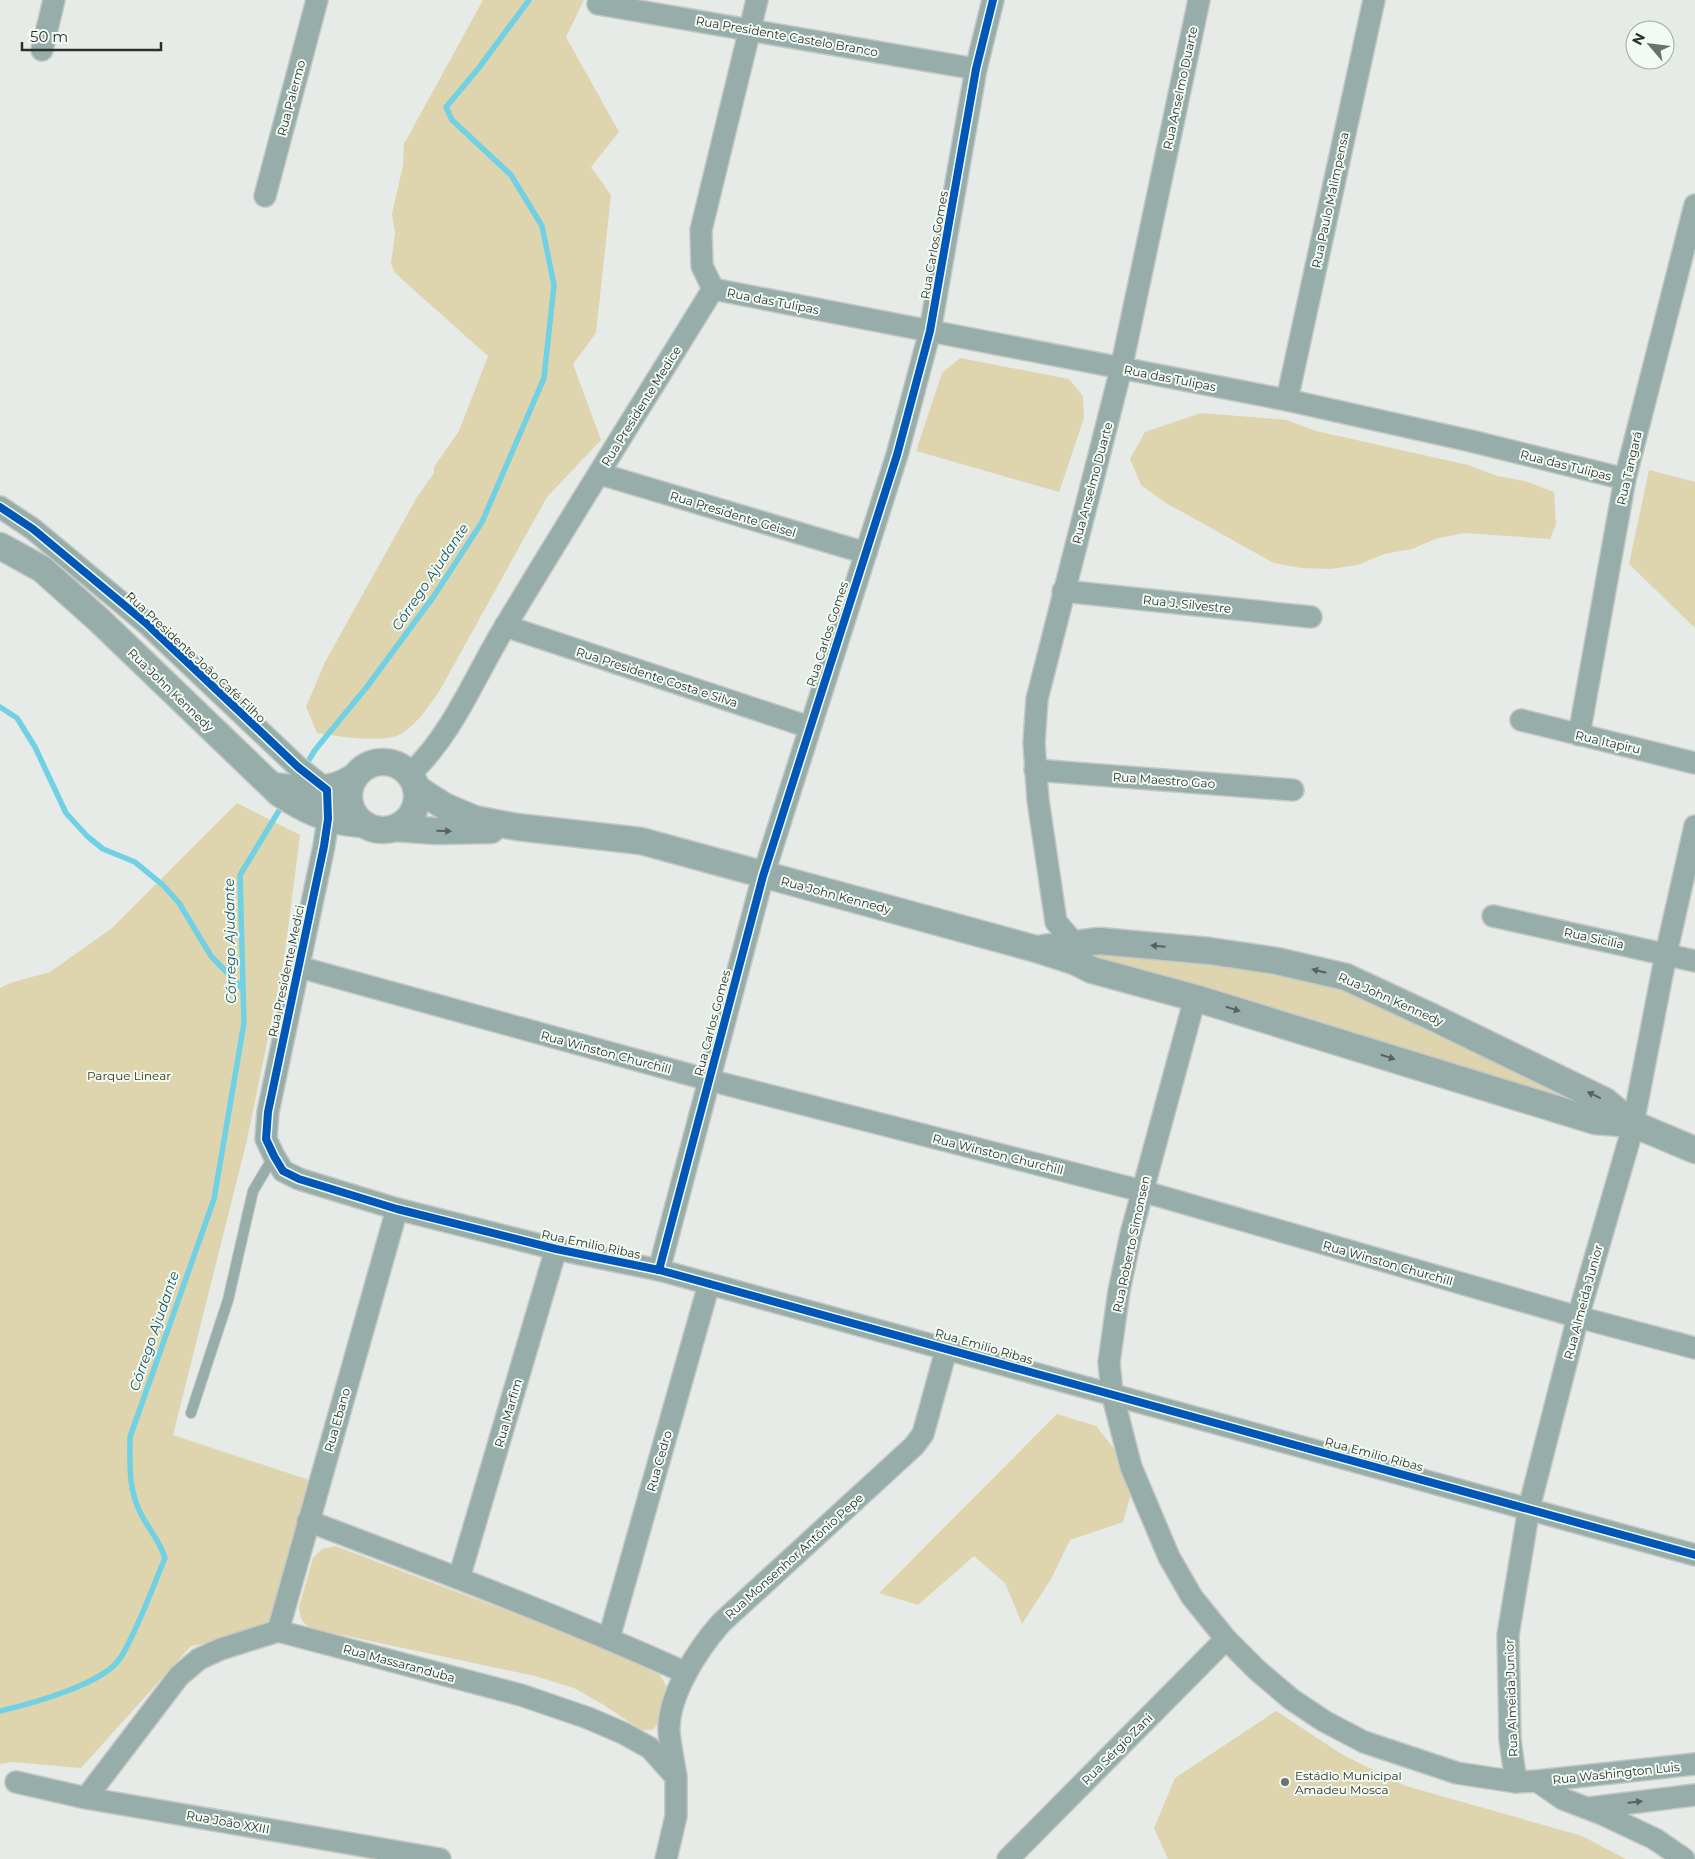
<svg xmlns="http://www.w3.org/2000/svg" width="1695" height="1859" font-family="Montserrat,sans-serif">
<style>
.green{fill:#ded4ae}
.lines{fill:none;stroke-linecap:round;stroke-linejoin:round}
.stream{stroke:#70d0e4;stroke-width:5.5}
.service-casing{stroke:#c5c9c6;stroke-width:12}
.minor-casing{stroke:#c5c9c6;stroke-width:24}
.tertiary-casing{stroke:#c5c9c6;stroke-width:29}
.service{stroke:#97ada9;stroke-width:10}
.minor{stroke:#97ada9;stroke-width:21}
.tertiary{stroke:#97ada9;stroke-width:26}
.cycleway-casing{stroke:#f1fbf3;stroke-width:11}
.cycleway{stroke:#0057b8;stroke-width:8}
.oneway{fill:#57625f}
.poi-dot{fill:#6d716e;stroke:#f1fbf3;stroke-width:2}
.labels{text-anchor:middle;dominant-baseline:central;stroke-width:4;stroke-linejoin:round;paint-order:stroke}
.street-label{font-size:12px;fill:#2c302d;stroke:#f1fbf3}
.park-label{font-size:12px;fill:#41350b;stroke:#f1fbf3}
.poi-label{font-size:12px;fill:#2c302d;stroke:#f1fbf3;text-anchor:start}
.water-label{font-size:14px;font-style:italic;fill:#1d5360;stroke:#f1fbf3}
</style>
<rect width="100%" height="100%" fill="#e6ebe7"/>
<g class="green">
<path d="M483,0H584L566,37L619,132L591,167L611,195L596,333L573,364L601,440L547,497L440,690C430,704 417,725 401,734C382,744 338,736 317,733L306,707L325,662L417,497L434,473V467L459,431L488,356L395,273L391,264L395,233L392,214L403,165L404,144Z"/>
<path d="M960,358L1069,379L1083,396L1084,418L1059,492L916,451L942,373Z"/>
<path d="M1201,413L1287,420L1316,431L1468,465L1497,476L1525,481L1554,492L1556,524L1550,539L1465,533L1438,538L1412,549L1384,554L1358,565L1330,569L1301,568L1274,563L1166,503L1141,485L1130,459L1145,432Z"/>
<path d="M1649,470L1695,482V628L1629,564Z"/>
<path d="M237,803L300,835L284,960L247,1140L173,1435L318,1483L278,1631L191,1646L81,1768L12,1762L0,1764V988L10,983L50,972L112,928Z"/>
<path d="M1099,952L1280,970L1346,985L1599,1109L1097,958Z"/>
<path d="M1057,1414L1096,1426L1119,1455L1130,1497L1123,1522L1070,1540L1051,1579L1022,1624L1005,1583L974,1556L918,1605L879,1593Z"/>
<path d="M335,1546L601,1646L660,1675L668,1689L658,1724L652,1730H641L604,1705L574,1688L535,1676L309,1628L301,1619L299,1607L313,1558L322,1549Z"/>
<path d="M1276,1711L1343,1755L1406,1786L1582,1836L1626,1859H1168L1154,1828L1175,1778Z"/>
</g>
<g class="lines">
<g class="stream">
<path d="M0,707L17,718L35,747L66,813L87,836L103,849L135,862L163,885L179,903L211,956L242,988"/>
<path d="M304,768L315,750L366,688L434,596L482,522L544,378L554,285L542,226L511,175L452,120L446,107L478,69L529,0"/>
<path d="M0,1711C30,1704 105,1684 121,1657C138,1629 152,1589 165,1558C160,1541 149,1530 141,1514C128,1489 130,1465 130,1437L214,1199L244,1023L240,875L283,804"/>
</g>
<g class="service-casing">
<path id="service" d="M191,1413L228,1300L253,1191L274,1156"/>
</g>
<g class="minor-casing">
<g id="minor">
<path d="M598,4L976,69"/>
<path d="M42,50L54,0"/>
<path d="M265,196L317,0"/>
<path d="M713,289L1287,400L1471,441L1625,479"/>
<path d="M1287,400L1374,0"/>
<path d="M600,474L866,553"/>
<path d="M0,507L33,529L147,624L298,767L327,790L328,819L324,846L268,1112L266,1139L274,1156L283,1171L299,1179L397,1209L556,1249L659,1270L1695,1555"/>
<path d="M1063,591L1311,617"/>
<path d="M505,626L809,727"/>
<path d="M1521,720L1695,763"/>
<path d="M1579,735L1625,479L1695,205"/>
<path d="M1035,770L1293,790"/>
<path d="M410,774C454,733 475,675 506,625C574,512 644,401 713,289L702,266L701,230L757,0"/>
<path d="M1493,916L1695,961"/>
<path d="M1076,957V945L1056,922L1038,800L1034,743L1037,699L1121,369L1199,0"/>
<path d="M299,967L709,1080L1142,1191L1578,1317L1695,1348"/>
<path d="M1195,998L1131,1234L1119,1291L1109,1362L1112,1393L1131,1467L1169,1557L1192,1597L1226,1639L1257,1670L1291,1699L1324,1721L1364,1742L1457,1773L1516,1782L1537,1781L1563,1799L1602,1814L1655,1839L1684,1859"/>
<path d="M659,1270L763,876L897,455L930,331L976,69L993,0"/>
<path d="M308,1521C435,1569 562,1617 686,1673"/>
<path d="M459,1578L556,1249"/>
<path d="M278,1631L397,1209"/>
<path d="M609,1638L709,1284"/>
<path d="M676,1777C674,1762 670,1746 669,1731C668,1695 698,1649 721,1623L914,1446L923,1434L947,1347"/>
<path d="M1537,1781L1695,1764"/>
<path d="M16,1782L86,1798L440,1859"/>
<path d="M1516,1782L1510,1740L1508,1635L1529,1508L1578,1317L1631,1134L1666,954L1695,826"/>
<path d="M86,1798L179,1676L199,1659L221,1649L278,1631L521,1695L588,1718L623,1733L650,1748L676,1777V1816L666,1859"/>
<path d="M1589,1808L1695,1795"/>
<path d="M1008,1859L1226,1639"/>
</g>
</g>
<g class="tertiary-casing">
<g id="tertiary">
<path d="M0,546L42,569L98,619L279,793C305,810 329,822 361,824"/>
<circle cx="383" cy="796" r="34"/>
<path d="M274,786C303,790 329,794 354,777"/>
<path d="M416,788L444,806L475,819L517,827L641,841L1036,949L1076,962L1092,970L1195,998L1595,1121L1633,1124"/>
<path d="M395,828L436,831L491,830"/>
<path d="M1044,948L1099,941L1210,951L1277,961L1346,977L1430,1016L1605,1101L1633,1124L1695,1150"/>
</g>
</g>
<use href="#service" class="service"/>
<use href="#minor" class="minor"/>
<use href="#tertiary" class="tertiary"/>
<g class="cycleway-casing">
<g id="cycleway">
<path d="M0,507L33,529L147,624L298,767L327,790L328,819L324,846L268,1112L266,1139L274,1156L283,1171L299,1179L397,1209L556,1249L659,1270L1695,1555"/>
<path d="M659,1270L763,876L897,455L930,331L976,69L993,0"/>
</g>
</g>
<use href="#cycleway" class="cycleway"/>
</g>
<defs><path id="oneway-solid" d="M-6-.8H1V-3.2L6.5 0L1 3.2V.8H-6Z" transform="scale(1.25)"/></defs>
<g class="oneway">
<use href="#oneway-solid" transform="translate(444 831) rotate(1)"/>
<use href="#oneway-solid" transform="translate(1158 946) rotate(-175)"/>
<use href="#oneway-solid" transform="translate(1319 971) rotate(-166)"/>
<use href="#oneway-solid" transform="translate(1233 1009) rotate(17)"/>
<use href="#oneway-solid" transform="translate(1388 1057) rotate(17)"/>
<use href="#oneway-solid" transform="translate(1594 1095) rotate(-154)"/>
<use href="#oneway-solid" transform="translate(1635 1802) rotate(-7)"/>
</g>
<circle class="poi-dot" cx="1285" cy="1782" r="5"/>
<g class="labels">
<g class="street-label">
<text transform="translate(787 36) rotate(10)">Rua Presidente Castelo Branco</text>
<text transform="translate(1180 88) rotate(-78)">Rua Anselmo Duarte</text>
<text transform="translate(291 98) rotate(-75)">Rua Palermo</text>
<text transform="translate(1330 200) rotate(-78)">Rua Paulo Malimpensa</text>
<text transform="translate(934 245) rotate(-80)">Rua Carlos Gomes</text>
<text transform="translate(773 301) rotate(11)">Rua das Tulipas</text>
<text transform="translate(1170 378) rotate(11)">Rua das Tulipas</text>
<text transform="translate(641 406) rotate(-58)">Rua Presidente Medice</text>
<text transform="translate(1566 465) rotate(14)">Rua das Tulipas</text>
<text transform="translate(1629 468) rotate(-77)">Rua Tangará</text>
<text transform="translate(1092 483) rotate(-75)">Rua Anselmo Duarte</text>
<text transform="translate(733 514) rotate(17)">Rua Presidente Geisel</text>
<text transform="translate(1187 604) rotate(6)">Rua J. Silvestre</text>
<text transform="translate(827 634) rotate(-72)">Rua Carlos Gomes</text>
<text transform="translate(196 657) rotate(43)">Rua Presidente João Café Filho</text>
<text transform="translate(657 677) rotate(18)">Rua Presidente Costa e Silva</text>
<text transform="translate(171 690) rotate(44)">Rua John Kennedy</text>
<text transform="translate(1608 742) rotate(13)">Rua Itapiru</text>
<text transform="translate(1164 780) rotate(4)">Rua Maestro Gao</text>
<text transform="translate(836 895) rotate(15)">Rua John Kennedy</text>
<text transform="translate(1594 938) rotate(12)">Rua Sicilia</text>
<text transform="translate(286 971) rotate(-78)">Rua Presidente Medici</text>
<text transform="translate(1391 999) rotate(24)">Rua John Kennedy</text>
<text transform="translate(712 1023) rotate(-75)">Rua Carlos Gomes</text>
<text transform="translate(606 1052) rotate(15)">Rua Winston Churchill</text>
<text transform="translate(998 1154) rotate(14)">Rua Winston Churchill</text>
<text transform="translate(591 1244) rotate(12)">Rua Emilio Ribas</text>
<text transform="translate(1131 1244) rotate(-78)">Rua Roberto Simonsen</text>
<text transform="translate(1388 1263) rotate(16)">Rua Winston Churchill</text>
<text transform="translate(1583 1302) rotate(-75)">Rua Almeida Junior</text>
<text transform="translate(984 1346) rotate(16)">Rua Emilio Ribas</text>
<text transform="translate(508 1413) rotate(-74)">Rua Marfim</text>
<text transform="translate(337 1420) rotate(-74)">Rua Ebano</text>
<text transform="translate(1374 1454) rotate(15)">Rua Emilio Ribas</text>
<text transform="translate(659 1461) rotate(-74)">Rua Cedro</text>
<text transform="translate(794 1556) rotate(-42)">Rua Monsenhor Antônio Pepe</text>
<text transform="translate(399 1663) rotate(15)">Rua Massaranduba</text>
<text transform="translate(1511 1698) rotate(-92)">Rua Almeida Junior</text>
<text transform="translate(1117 1749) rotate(-45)">Rua Sérgio Zani</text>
<text transform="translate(1616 1773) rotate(-6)">Rua Washington Luis</text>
<text transform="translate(228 1822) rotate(10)">Rua João XXIII</text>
</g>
<g class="park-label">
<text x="129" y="1075">Parque Linear</text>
</g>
<g class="poi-label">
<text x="1295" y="1775">Estádio Municipal<tspan x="1295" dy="14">Amadeu Mosca</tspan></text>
</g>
<g class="water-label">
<text transform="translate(430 577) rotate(-56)">Córrego Ajudante</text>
<text transform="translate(230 941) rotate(-91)">Córrego Ajudante</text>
<text transform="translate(154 1331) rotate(-71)">Córrego Ajudante</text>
</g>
</g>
<g transform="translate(1650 45) rotate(298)"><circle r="24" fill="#f1fbf3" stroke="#a2aaa4"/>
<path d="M0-4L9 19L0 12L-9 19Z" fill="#6d716e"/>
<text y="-8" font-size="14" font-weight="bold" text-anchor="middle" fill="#2c302d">N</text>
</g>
<path d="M22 42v8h139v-8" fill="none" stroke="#2c302d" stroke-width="2.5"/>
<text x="30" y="42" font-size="15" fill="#2c302d" stroke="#f1fbf3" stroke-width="4" paint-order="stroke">50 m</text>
</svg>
